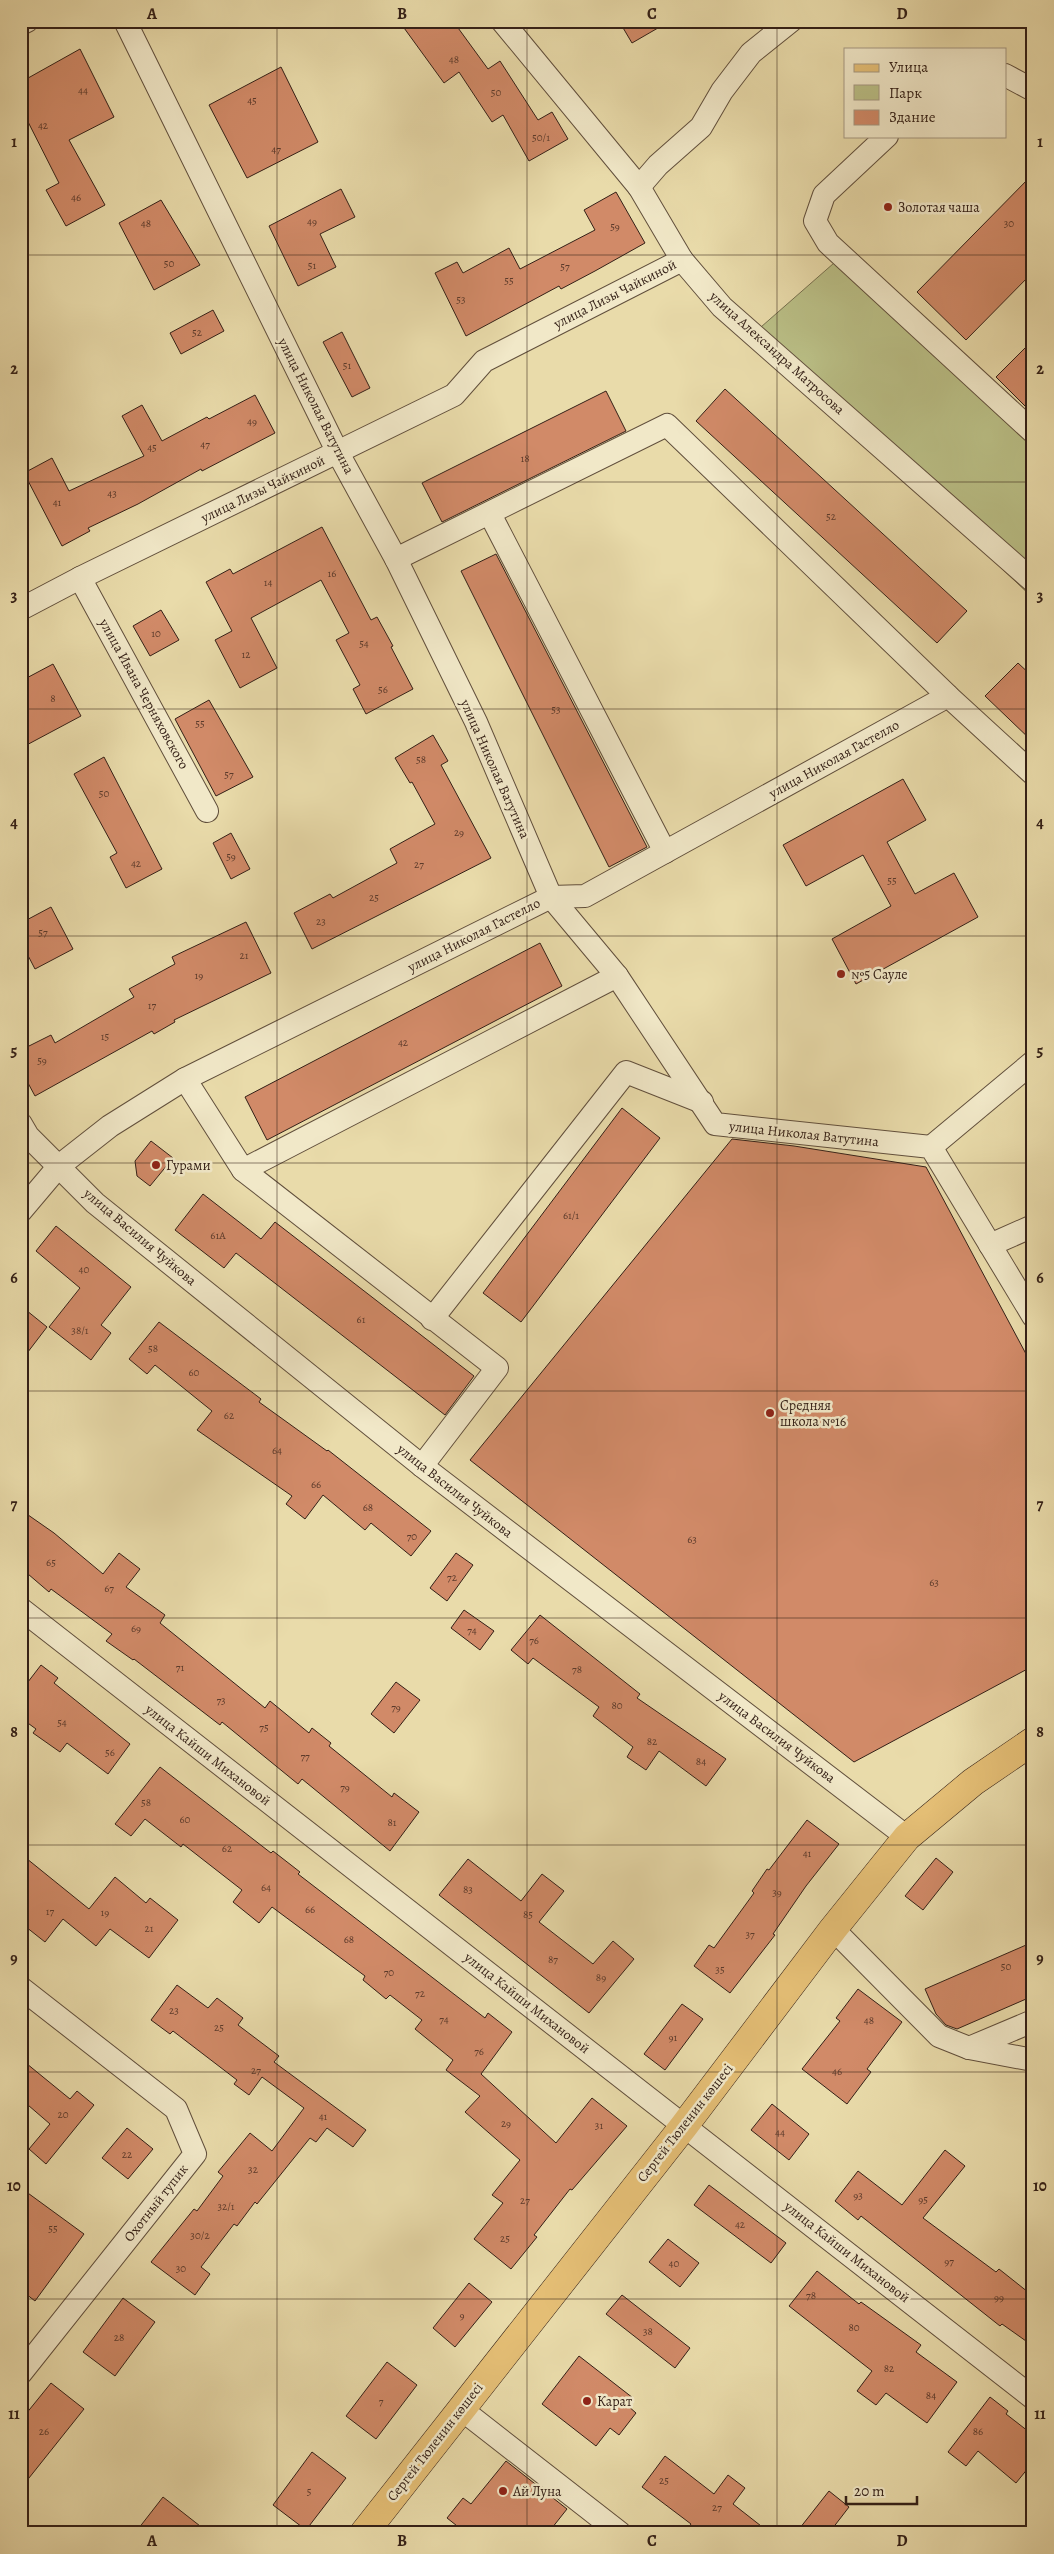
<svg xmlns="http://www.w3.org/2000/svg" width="1054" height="2554" font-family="Alegreya,serif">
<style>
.green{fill:#babf86;stroke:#77704e}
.building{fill:#d18a68;stroke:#342017}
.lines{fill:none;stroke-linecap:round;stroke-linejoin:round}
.minor-casing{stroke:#614f3c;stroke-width:24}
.major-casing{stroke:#342017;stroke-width:29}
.minor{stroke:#f1e8c8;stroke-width:22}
.major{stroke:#e4be75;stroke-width:28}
.grid{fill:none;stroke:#342017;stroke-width:1;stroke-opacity:0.55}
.poi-dot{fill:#8f2418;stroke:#f1e8c8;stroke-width:2}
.labels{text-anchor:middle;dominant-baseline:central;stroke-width:5;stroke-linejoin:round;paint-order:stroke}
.number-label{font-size:11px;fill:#5b3a2b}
.poi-label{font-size:14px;fill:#342017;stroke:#f1e8c8;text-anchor:start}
.street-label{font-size:14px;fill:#342017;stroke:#f1e8c8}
.neatline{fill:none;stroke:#342017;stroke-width:2}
.grid-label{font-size:16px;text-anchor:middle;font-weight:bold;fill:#342017}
</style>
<rect width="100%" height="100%" fill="#e9dbaa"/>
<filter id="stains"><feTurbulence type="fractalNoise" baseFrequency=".004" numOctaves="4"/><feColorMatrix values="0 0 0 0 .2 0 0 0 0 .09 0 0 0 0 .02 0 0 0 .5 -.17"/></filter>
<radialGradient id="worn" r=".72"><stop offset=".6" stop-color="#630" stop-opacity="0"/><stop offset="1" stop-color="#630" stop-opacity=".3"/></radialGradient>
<path class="green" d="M842,256L1033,429V598L753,334Z"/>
<g class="building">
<path d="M399,21H453L488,69L500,61L538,120L552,112L568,139L529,161L503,115L492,122L459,72L444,83Z"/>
<path d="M619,21H670L632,43Z"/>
<path d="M80,49L114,117L69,140L105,205L66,226L46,190L59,183L21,108V82Z"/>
<path d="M281,67L318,142L247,178L209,105Z"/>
<path d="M1033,174V272L966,340L917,292Z"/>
<path d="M341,189L355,217L320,234L336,267L298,286L269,226Z"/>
<path d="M616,192L645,243L595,271L561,289L559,286L466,336L435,273L457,262L463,273L509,248L520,269L595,230L584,210Z"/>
<path d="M161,200L200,265L154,290L119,223Z"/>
<path d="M213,310L224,331L181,354L170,333Z"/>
<path d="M342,332L370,388L352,397L323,342Z"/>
<path d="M1033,340V414L996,377Z"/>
<path d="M725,389L967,611L937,643L696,421Z"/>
<path d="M606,391L626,431L442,522L422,483Z"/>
<path d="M255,395L275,433L202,471L201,469L138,504L88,528L90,531L62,546L24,473L52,458L69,491L144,456L122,416L142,405L162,441L207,417L209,419Z"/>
<path d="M322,527L371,620L377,617L393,646L391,647L413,689L366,714L353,689L360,685L336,640L349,633L321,580L251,618L277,668L240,688L215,640L232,631L206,582L230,569L233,574Z"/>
<path d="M496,554L647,847L609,867L461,571Z"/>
<path d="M161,610L179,640L150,656L133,626Z"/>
<path d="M1018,663L1033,677V742L985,696Z"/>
<path d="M53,664L81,716L21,748V681Z"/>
<path d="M209,700L253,777L216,796L175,719Z"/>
<path d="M433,735L448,761L441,765L491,858L312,949L294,913L330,894L333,898L397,863L390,849L435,824L412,782L410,783L395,758Z"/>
<path d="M104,757L162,869L126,888L110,857L117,853L74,774Z"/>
<path d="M903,779L926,820L887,842L915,894L954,873L978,917L856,984L832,939L891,906L863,855L806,886L783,845Z"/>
<path d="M231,833L250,869L231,879L213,843Z"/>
<path d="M51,907L73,949L35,969L21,942V923Z"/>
<path d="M246,922L271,973L174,1020L175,1022L154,1034L152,1031L35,1096L21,1070V1050L51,1035L55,1043L134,997L129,989L175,964L172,957Z"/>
<path d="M540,943L562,986L267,1140L245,1097Z"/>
<path d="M622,1108L660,1138L521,1322L483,1293Z"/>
<path d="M732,1139L794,1146L926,1167L1033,1367V1666L854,1762L470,1460Z"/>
<path d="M151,1141L173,1158L150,1186L137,1176L135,1161Z"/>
<path d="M203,1194L261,1239L275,1222L474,1376L445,1415L236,1253L224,1268L175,1230Z"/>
<path d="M56,1226L131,1287L101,1325L111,1333L91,1360L49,1327L80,1288L36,1251Z"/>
<path d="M21,1306L47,1327L21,1361Z"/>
<path d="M159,1322L261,1399L259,1402L327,1451L328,1450L431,1531L411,1556L371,1523L365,1530L323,1495L305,1519L286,1504L292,1496L197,1430L212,1411L155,1365L147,1374L129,1359Z"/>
<path d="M21,1510L54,1533L103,1574L119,1553L140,1569L126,1587L165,1615L160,1623L265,1708L270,1701L309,1733L312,1728L331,1743L329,1746L392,1797L394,1793L419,1812L390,1851L302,1779L298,1784L222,1722L220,1725L134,1659L133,1660L106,1641L112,1634L51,1589L49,1592L21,1568Z"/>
<path d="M456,1553L473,1565L447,1601L430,1588Z"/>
<path d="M464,1610L494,1631L480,1650L451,1628Z"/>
<path d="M540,1615L640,1694L637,1698L726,1759L706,1786L659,1751L646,1770L627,1757L633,1747L593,1716L599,1707L533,1658L528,1664L511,1650Z"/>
<path d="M41,1665L58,1678L54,1683L130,1744L108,1774L67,1743L60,1752L33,1733L36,1729L21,1718V1691Z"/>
<path d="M396,1682L420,1700L394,1733L371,1714Z"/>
<path d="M160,1767L271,1853L273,1851L300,1872L298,1874L485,2018L488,2013L512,2032L481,2074L556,2143L592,2098L627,2126L572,2190L570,2189L534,2235L537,2237L511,2269L474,2239L503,2203L492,2195L520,2160L465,2112L480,2096L446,2070L453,2060L415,2029L422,2020L390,1995L386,1999L363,1980L365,1976L272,1907L259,1923L233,1902L242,1890L183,1844L181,1847L145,1819L131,1836L115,1824Z"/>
<path d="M807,1820L839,1844L806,1886L773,1934L775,1935L730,1993L694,1966L709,1945L714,1948L754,1893L752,1891L767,1869L769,1870Z"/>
<path d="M21,1854L89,1909L115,1877L146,1903L150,1898L178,1920L149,1958L110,1929L96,1946L63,1919L45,1942L21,1923Z"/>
<path d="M936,1858L953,1872L923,1910L905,1896Z"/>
<path d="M468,1859L521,1901L542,1874L564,1891L539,1922L593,1964L613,1941L634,1959L589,2013L439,1895Z"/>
<path d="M1033,1942V1996L957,2029L946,2025L936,2014L925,1989Z"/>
<path d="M177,1985L208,2008L217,1998L243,2018L238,2025L279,2056L274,2062L366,2130L353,2147L327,2128L316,2142L310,2138L257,2204L255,2202L237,2226L234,2224L201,2267L210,2274L195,2295L151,2262L194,2209L197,2211L223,2176L218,2172L250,2133L272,2151L304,2108L262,2077L249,2095L234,2084L237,2080L173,2031L170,2034L151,2020Z"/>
<path d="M858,1989L902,2022L867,2069L871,2072L847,2104L802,2069L840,2021L836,2018Z"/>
<path d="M682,2004L703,2019L665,2070L644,2054Z"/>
<path d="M21,2059L70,2099L77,2091L94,2105L46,2164L29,2149L50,2124L21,2099Z"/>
<path d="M772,2104L809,2134L789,2160L751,2130Z"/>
<path d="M127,2128L153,2149L128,2179L102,2158Z"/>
<path d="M945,2150L965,2166L923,2218L996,2272L999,2269L1033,2296V2346L1002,2324L1000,2326L861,2216L858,2220L835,2201L858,2171L902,2205Z"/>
<path d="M709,2185L786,2243L771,2263L694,2205Z"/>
<path d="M21,2188L84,2234L35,2301L21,2290Z"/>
<path d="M668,2239L699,2263L680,2287L649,2262Z"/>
<path d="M817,2271L859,2304L861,2302L921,2345L916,2352L957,2382L927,2423L886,2393L876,2405L857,2391L872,2371L789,2306Z"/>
<path d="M469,2283L492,2302L455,2347L433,2328Z"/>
<path d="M622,2295L690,2348L675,2368L606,2314Z"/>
<path d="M123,2298L155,2322L115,2376L83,2352Z"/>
<path d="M579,2356L633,2398L627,2405L636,2413L619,2435L610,2428L596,2446L542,2404Z"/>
<path d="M387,2362L417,2385L376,2439L346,2416Z"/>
<path d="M51,2383L84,2409L21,2488V2420Z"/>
<path d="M990,2397L1008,2411L1006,2414L1033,2435V2462L1016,2483L978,2451L966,2466L948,2452Z"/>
<path d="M312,2452L346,2478L306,2530L273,2505Z"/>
<path d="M665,2456L714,2494L728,2475L745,2488L733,2504L770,2533H684L691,2524L642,2487Z"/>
<path d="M506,2461L567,2509L548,2533H466L447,2518L463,2498L471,2504Z"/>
<path d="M829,2491L849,2507L829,2533H796Z"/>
<path d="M163,2497L209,2533H135Z"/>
</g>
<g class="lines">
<g class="minor-casing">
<g id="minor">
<path d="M125,21L338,453L396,559L476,722L551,897L617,976L715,1124L931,1147L1033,1316"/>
<path d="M502,21L639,187L682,260L722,307L1033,581"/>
<path d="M21,24L27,21"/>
<path d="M1005,75L1033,90"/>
<path d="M887,136L824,195L815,221L828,243L1033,432"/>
<path d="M639,187L658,165L701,127L722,91L751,53L791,21"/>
<path d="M490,514L665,852"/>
<path d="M396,559L667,425L948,696L1033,774"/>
<path d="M80,578L207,811"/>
<path d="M21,609L80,578L454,395L484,361L682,260"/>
<path d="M185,1079L243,1170L617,976"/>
<path d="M21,1124L28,1136L95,1203L422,1466L907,1837"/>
<path d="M931,1147L1033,1062"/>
<path d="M243,1170L497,1368L422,1466"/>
<path d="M21,1211L59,1166L110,1126L185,1079L551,897L585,896L948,696"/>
<path d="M990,1245L1033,1226"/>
<path d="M432,1319L626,1072L702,1102"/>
<path d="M21,1609L1033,2398"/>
<path d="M833,1929L939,2036L969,2048L1033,2060"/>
<path d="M21,1988L176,2109L195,2154L21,2373"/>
<path d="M969,2048L1033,2021"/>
<path d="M461,2409L620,2533"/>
</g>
</g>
<g class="major-casing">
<path id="major" d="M364,2533L684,2126L833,1929L907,1837L973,1782L1033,1741"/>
</g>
<use href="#minor" class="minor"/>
<use href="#major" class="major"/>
</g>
<path class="grid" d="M277,21V2533M527,21V2533M777,21V2533M21,255H1033M21,482H1033M21,709H1033M21,936H1033M21,1163H1033M21,1391H1033M21,1618H1033M21,1845H1033M21,2072H1033M21,2299H1033"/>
<g class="poi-dot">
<circle cx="888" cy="207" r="5"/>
<circle cx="841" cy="974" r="5"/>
<circle cx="156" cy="1165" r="5"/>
<circle cx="770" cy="1413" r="5"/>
<circle cx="587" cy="2401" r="5"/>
<circle cx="503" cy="2491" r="5"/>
</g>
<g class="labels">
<g class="number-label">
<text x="454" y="59">48</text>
<text x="83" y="90">44</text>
<text x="496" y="92">50</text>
<text x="252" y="100">45</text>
<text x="43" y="125">42</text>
<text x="541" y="137">50/1</text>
<text x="276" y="149">47</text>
<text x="76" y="197">46</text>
<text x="312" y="221">49</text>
<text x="146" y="223">48</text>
<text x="1009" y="223">30</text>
<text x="615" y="226">59</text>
<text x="169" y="263">50</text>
<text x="312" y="265">51</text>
<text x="565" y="266">57</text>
<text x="509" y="280">55</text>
<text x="461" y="299">53</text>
<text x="197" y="332">52</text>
<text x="347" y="365">51</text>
<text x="252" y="421">49</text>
<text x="205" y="444">47</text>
<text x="152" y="447">45</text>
<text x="525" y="458">18</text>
<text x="112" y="493">43</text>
<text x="57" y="502">41</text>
<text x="831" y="516">52</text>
<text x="332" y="573">16</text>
<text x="268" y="582">14</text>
<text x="156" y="633">10</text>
<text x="364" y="643">54</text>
<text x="246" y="654">12</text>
<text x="383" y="689">56</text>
<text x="53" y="698">8</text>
<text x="556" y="709">53</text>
<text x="200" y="723">55</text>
<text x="421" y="759">58</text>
<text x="229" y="774">57</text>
<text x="104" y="793">50</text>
<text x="459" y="832">29</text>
<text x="231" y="856">59</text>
<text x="136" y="863">42</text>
<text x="419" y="864">27</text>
<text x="892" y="880">55</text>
<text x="374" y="897">25</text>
<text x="321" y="921">23</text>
<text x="43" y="932">57</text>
<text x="244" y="955">21</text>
<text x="199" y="975">19</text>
<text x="152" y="1005">17</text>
<text x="105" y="1036">15</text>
<text x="403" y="1042">42</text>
<text x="42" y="1060">59</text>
<text x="571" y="1215">61/1</text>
<text x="218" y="1235">61А</text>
<text x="84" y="1269">40</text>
<text x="361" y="1319">61</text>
<text x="80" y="1330">38/1</text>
<text x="153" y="1348">58</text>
<text x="194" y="1372">60</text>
<text x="229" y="1415">62</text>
<text x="277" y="1450">64</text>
<text x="316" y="1484">66</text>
<text x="368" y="1507">68</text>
<text x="412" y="1536">70</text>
<text x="692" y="1539">63</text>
<text x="51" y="1562">65</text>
<text x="452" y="1577">72</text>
<text x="934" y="1582">63</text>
<text x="109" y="1588">67</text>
<text x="136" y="1628">69</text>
<text x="472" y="1630">74</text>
<text x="534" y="1640">76</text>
<text x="180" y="1667">71</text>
<text x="577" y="1669">78</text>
<text x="221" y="1700">73</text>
<text x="617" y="1705">80</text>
<text x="396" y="1707">79</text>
<text x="62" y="1722">54</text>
<text x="264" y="1727">75</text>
<text x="652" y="1741">82</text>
<text x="110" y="1752">56</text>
<text x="305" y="1756">77</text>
<text x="701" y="1761">84</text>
<text x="345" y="1787">79</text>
<text x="146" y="1802">58</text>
<text x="185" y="1819">60</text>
<text x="392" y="1822">81</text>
<text x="227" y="1848">62</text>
<text x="807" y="1853">41</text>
<text x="266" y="1887">64</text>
<text x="468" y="1889">83</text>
<text x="777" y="1892">39</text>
<text x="310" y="1909">66</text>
<text x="50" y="1911">17</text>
<text x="105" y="1912">19</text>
<text x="528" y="1914">85</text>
<text x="149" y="1928">21</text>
<text x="750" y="1934">37</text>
<text x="349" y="1939">68</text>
<text x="553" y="1959">87</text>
<text x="1006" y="1966">50</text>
<text x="720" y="1969">35</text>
<text x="389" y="1972">70</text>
<text x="601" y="1977">89</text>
<text x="420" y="1993">72</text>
<text x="174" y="2010">23</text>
<text x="444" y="2019">74</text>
<text x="869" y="2020">48</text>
<text x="219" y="2027">25</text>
<text x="673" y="2037">91</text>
<text x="479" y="2051">76</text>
<text x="256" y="2070">27</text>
<text x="837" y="2071">46</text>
<text x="63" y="2114">20</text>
<text x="323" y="2116">41</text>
<text x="506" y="2123">29</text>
<text x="599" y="2125">31</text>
<text x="780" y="2132">44</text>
<text x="127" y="2154">22</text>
<text x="253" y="2169">32</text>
<text x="858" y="2195">93</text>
<text x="923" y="2199">95</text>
<text x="525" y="2200">27</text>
<text x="226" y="2206">32/1</text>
<text x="740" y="2224">42</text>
<text x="53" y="2228">55</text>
<text x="200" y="2235">30/2</text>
<text x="505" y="2238">25</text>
<text x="949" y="2261">97</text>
<text x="674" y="2263">40</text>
<text x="181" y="2268">30</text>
<text x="811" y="2295">78</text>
<text x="999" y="2297">99</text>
<text x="462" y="2315">9</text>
<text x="854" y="2327">80</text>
<text x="648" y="2331">38</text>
<text x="119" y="2337">28</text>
<text x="889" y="2368">82</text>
<text x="931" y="2395">84</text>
<text x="381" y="2401">7</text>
<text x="44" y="2431">26</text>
<text x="978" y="2431">86</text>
<text x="664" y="2480">25</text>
<text x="309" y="2491">5</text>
<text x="717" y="2507">27</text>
</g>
<g class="poi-label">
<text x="898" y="207">Золотая чаша</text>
<text x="851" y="974">№5 Сауле</text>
<text x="166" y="1165">Гурами</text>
<text x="780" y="1405">Средняя<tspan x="780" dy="16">школа №16</tspan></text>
<text x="597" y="2401">Карат</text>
<text x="513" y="2491">Ай Луна</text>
</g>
<g class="street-label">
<text transform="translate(615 294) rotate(-27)">улица Лизы Чайкиной</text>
<text transform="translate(777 353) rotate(42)">улица Александра Матросова</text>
<text transform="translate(316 406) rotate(63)">улица Николая Ватутина</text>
<text transform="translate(263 489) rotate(-26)">улица Лизы Чайкиной</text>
<text transform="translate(144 694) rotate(61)">улица Ивана Черняховского</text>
<text transform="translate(834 759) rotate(-29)">улица Николая Гастелло</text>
<text transform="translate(495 769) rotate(66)">улица Николая Ватутина</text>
<text transform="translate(474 935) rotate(-27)">улица Николая Гастелло</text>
<text transform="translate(804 1134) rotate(6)">улица Николая Ватутина</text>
<text transform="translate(140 1237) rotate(40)">улица Василия Чуйкова</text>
<text transform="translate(455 1491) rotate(38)">улица Василия Чуйкова</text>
<text transform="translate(777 1737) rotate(37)">улица Василия Чуйкова</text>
<text transform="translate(208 1755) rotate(38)">улица Кайши Михановой</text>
<text transform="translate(527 2003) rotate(38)">улица Кайши Михановой</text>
<text transform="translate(685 2123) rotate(-52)">Сергей Тюленин көшесі</text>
<text transform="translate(156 2203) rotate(-52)">Охотный тупик</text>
<text transform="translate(847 2252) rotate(38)">улица Кайши Михановой</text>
<text transform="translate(435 2442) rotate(-52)">Сергей Тюленин көшесі</text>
</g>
</g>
<rect width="1054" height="2554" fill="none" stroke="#e9dbaa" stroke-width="55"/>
<rect x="844" y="48" width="162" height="90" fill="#f1e8c8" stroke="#a59881"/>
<rect x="854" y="64" width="25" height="8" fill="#e4be75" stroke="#a59881"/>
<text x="889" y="72" font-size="15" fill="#342017">Улица</text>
<rect x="854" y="85" width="25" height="15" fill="#babf86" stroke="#a59881"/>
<text x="889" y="98" font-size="15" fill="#342017">Парк</text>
<rect x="854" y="110" width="25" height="15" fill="#d18a68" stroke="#a59881"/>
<text x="889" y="122" font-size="15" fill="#342017">Здание</text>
<path d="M846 2496v8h71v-8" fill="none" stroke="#342017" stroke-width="2.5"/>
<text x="854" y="2496" font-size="15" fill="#342017" stroke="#f1e8c8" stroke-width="4" paint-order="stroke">20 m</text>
<rect x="28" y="28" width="998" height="2498" class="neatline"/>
<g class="grid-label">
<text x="152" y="19">A</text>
<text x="402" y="19">B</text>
<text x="652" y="19">C</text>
<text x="902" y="19">D</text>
<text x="14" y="147">1</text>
<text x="1040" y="147">1</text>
<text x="14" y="374">2</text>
<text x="1040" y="374">2</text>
<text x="14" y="601">3</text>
<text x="1040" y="601">3</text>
<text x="14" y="828">4</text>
<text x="1040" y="828">4</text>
<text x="14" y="1056">5</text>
<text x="1040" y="1056">5</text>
<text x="14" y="1283">6</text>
<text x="1040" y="1283">6</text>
<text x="14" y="1510">7</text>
<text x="1040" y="1510">7</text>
<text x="14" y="1737">8</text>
<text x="1040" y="1737">8</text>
<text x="14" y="1964">9</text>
<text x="1040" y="1964">9</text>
<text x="14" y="2191">10</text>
<text x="1040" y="2191">10</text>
<text x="14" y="2419">11</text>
<text x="1040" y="2419">11</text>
<text x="152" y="2546">A</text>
<text x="402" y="2546">B</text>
<text x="652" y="2546">C</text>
<text x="902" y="2546">D</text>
</g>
<rect width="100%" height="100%" filter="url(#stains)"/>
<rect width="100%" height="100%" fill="url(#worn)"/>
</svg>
